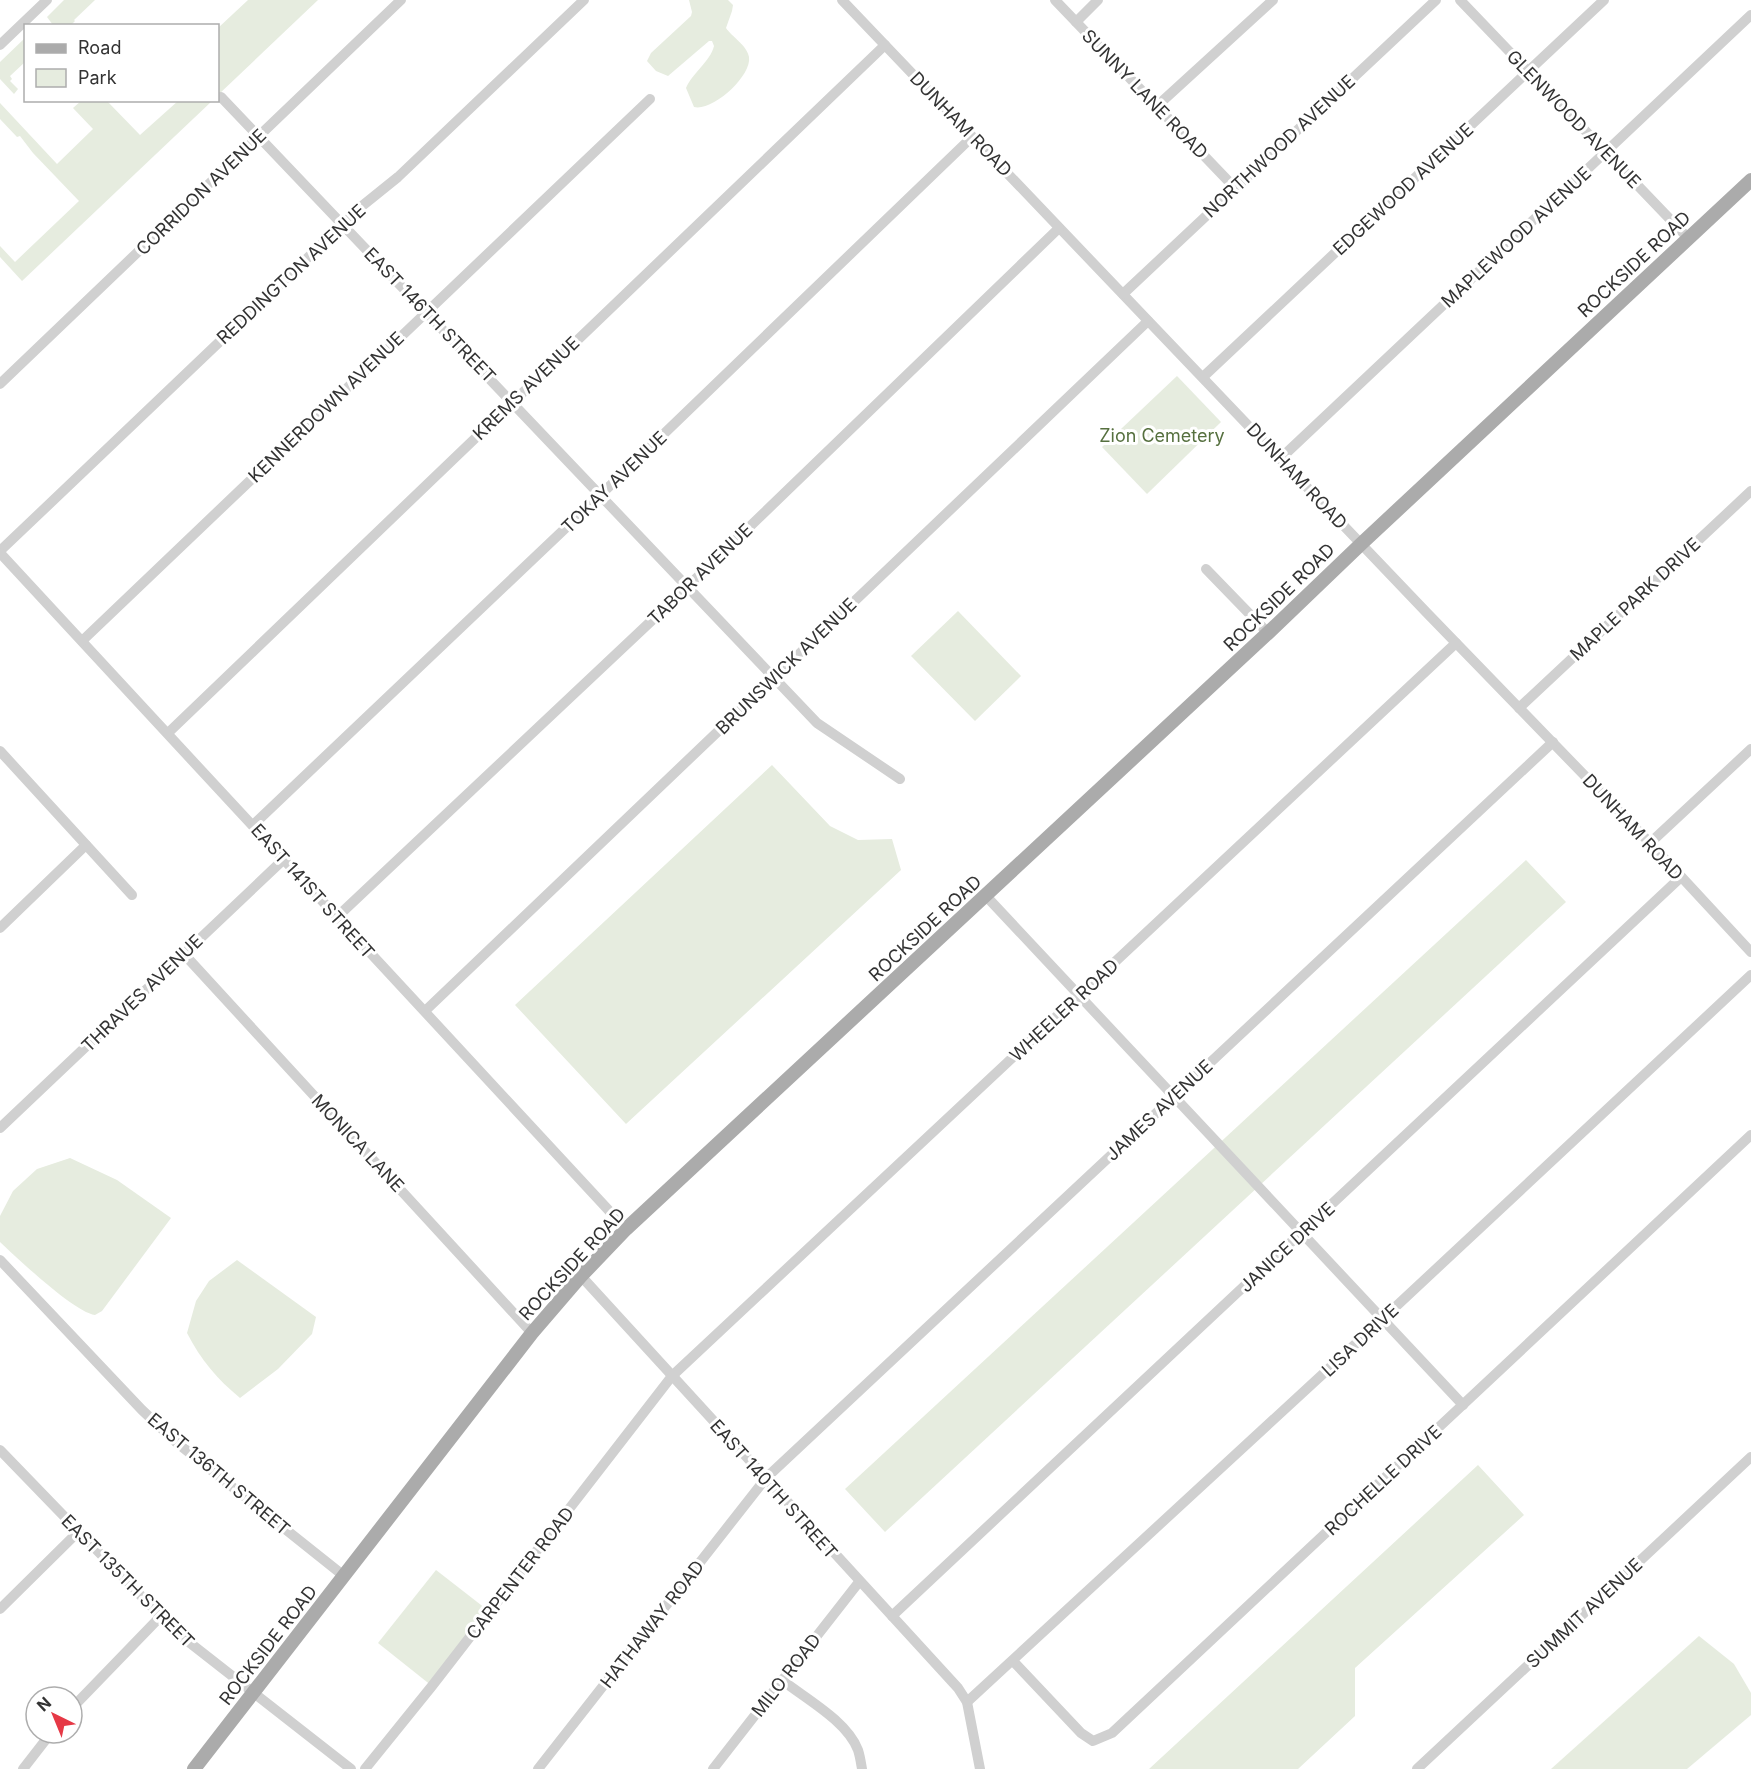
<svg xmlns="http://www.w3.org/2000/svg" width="1751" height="1769" font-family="Inter,sans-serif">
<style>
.green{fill:#e6ecdf}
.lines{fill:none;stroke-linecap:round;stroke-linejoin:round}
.minor{stroke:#d0d0d0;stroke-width:10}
.major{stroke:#ababab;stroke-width:14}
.labels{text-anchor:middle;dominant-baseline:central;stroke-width:6;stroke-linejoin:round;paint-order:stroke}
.street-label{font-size:18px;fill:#333;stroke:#fff}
.park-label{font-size:18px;fill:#56703f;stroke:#fff}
</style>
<rect width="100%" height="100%" fill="#fff"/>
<g class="green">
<path d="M64,0H95L74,20L75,21L71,25H53L47,17Z"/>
<path d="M248,0H318L218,95V28Z"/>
<path d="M689,0H728L733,5L732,11L726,28C732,37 747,45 749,57C752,76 712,112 694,107L686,88C693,72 710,62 714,46L712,41H709L668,76L656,71L647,61L651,53L691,16L692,12Z"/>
<path d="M25,38V62L10,76L12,79L10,81L18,89L14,94L0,79V62Z"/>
<path d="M81,101H107L140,135L178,101H212L22,281L0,257V246L15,262L79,201L33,153L20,136L17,137L0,119V103L57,164L93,129L73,108Z"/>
<path d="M1177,376L1221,422L1147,494L1102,447Z"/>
<path d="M958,611L1021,676L975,721L911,656Z"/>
<path d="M772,765L830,826L858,840L892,839L901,870L626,1124L515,1005Z"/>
<path d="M1526,860L1566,902L885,1532L845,1489Z"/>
<path d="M70,1158L117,1180L171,1218L102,1311L95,1315C74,1312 17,1258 0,1242V1216L13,1191L37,1169Z"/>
<path d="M237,1260L316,1317L312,1334L278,1369L240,1398C217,1379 201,1360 187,1333L196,1301L209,1281Z"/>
<path d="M1478,1465L1524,1515L1355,1668V1716L1298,1769H1149Z"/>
<path d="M436,1570L490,1612L432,1686L378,1643Z"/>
<path d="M1699,1636L1734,1664L1751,1693V1715L1687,1769H1551Z"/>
</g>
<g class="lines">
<g class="minor">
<path d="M842,0L1427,613L1650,843L1751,952"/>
<path d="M1055,0L1234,187"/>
<path d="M1460,0L1688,238"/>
<path d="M1076,22L1098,0"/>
<path d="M0,45L47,0"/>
<path d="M221,97L817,723L900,779"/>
<path d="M1157,106L1273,0"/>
<path d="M1123,294L1436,0"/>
<path d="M1203,377L1604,0"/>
<path d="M0,384L401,0"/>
<path d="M1281,458L1751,15"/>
<path d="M0,551L362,206L398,177L584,0"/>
<path d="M0,553L626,1229"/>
<path d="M1206,569L1268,633"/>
<path d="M82,641L650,99"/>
<path d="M1519,708L1751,491"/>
<path d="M168,733L885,45"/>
<path d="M0,751L132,895"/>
<path d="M253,825L593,502L972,137"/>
<path d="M1650,843L1751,749"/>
<path d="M986,896L1463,1405"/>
<path d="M337,917L681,593L1059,228"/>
<path d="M0,928L86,845"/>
<path d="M183,953L532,1333"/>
<path d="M425,1011L1148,321"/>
<path d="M0,1128L284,859"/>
<path d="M0,1260L142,1410L176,1442L344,1576"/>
<path d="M581,1276L958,1688L967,1702L980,1769"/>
<path d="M0,1450L176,1632L351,1769"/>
<path d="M0,1609L78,1532"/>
<path d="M892,1616L1681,877"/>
<path d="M1013,1661L1081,1733L1093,1741L1112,1733L1751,1135"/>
<path d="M782,1680C806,1699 847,1721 858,1750C860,1756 861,1763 862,1769"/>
<path d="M967,1702L1375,1326L1751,975"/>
<path d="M72,1708L160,1617"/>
<path d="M23,1769L51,1733"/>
<path d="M365,1769L432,1686L672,1376L1456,643"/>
<path d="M538,1769L766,1478L1553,742"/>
<path d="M713,1769L859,1582"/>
<path d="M1417,1769L1751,1457"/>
</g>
<path class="major" d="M194,1769L532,1333L581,1276L626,1229L1268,633L1361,544L1751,180"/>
</g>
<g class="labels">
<g class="street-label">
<text transform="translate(1145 94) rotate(46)">SUNNY LANE ROAD</text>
<text transform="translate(1574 119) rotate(46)">GLENWOOD AVENUE</text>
<text transform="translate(961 124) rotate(46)">DUNHAM ROAD</text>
<text transform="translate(1279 146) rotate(-43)">NORTHWOOD AVENUE</text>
<text transform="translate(1403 189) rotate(-43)">EDGEWOOD AVENUE</text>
<text transform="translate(201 192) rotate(-44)">CORRIDON AVENUE</text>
<text transform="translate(1516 237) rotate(-43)">MAPLEWOOD AVENUE</text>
<text transform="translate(1634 264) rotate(-43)">ROCKSIDE ROAD</text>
<text transform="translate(291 274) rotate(-43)">REDDINGTON AVENUE</text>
<text transform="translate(430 315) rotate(46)">EAST 146TH STREET</text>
<text transform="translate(526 388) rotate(-44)">KREMS AVENUE</text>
<text transform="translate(326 407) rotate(-44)">KENNERDOWN AVENUE</text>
<text transform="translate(1297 476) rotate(47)">DUNHAM ROAD</text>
<text transform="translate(614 482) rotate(-44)">TOKAY AVENUE</text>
<text transform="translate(700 574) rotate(-44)">TABOR AVENUE</text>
<text transform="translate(1279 597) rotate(-44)">ROCKSIDE ROAD</text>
<text transform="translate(1635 599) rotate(-43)">MAPLE PARK DRIVE</text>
<text transform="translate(786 666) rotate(-44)">BRUNSWICK AVENUE</text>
<text transform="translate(1633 827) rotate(47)">DUNHAM ROAD</text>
<text transform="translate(313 891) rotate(48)">EAST 141ST STREET</text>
<text transform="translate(925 928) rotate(-43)">ROCKSIDE ROAD</text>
<text transform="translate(142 993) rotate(-44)">THRAVES AVENUE</text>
<text transform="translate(1064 1010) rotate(-43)">WHEELER ROAD</text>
<text transform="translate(1159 1110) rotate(-43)">JAMES AVENUE</text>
<text transform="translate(358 1143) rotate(47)">MONICA LANE</text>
<text transform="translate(1287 1247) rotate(-43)">JANICE DRIVE</text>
<text transform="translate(572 1264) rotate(-47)">ROCKSIDE ROAD</text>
<text transform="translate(1360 1340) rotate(-43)">LISA DRIVE</text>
<text transform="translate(219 1474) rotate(40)">EAST 136TH STREET</text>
<text transform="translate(1383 1480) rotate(-43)">ROCHELLE DRIVE</text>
<text transform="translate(774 1489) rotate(48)">EAST 140TH STREET</text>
<text transform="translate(520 1573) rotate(-52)">CARPENTER ROAD</text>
<text transform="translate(128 1581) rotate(45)">EAST 135TH STREET</text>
<text transform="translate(1584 1613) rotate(-43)">SUMMIT AVENUE</text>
<text transform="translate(652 1624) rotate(-52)">HATHAWAY ROAD</text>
<text transform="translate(268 1645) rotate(-52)">ROCKSIDE ROAD</text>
<text transform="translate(786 1675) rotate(-52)">MILO ROAD</text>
</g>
<g class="park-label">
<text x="1162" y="435">Zion Cemetery</text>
</g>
</g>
<rect x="24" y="24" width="195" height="78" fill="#ffffff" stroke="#adadad" stroke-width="1.5"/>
<rect x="36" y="44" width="30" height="9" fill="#ababab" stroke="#adadad" stroke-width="1.5"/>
<text x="78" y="54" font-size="18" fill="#333333">Road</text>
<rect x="36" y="69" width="30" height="18" fill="#e6ecdf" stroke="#adadad" stroke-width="1.5"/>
<text x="78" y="84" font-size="18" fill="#333333">Park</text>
<g transform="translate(54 1715) rotate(317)"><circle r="28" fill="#ffffff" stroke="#adadad" stroke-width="1.5"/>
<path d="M0-4.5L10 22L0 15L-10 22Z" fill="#e63946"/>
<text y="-9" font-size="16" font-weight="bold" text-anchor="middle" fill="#333333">N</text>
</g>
</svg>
